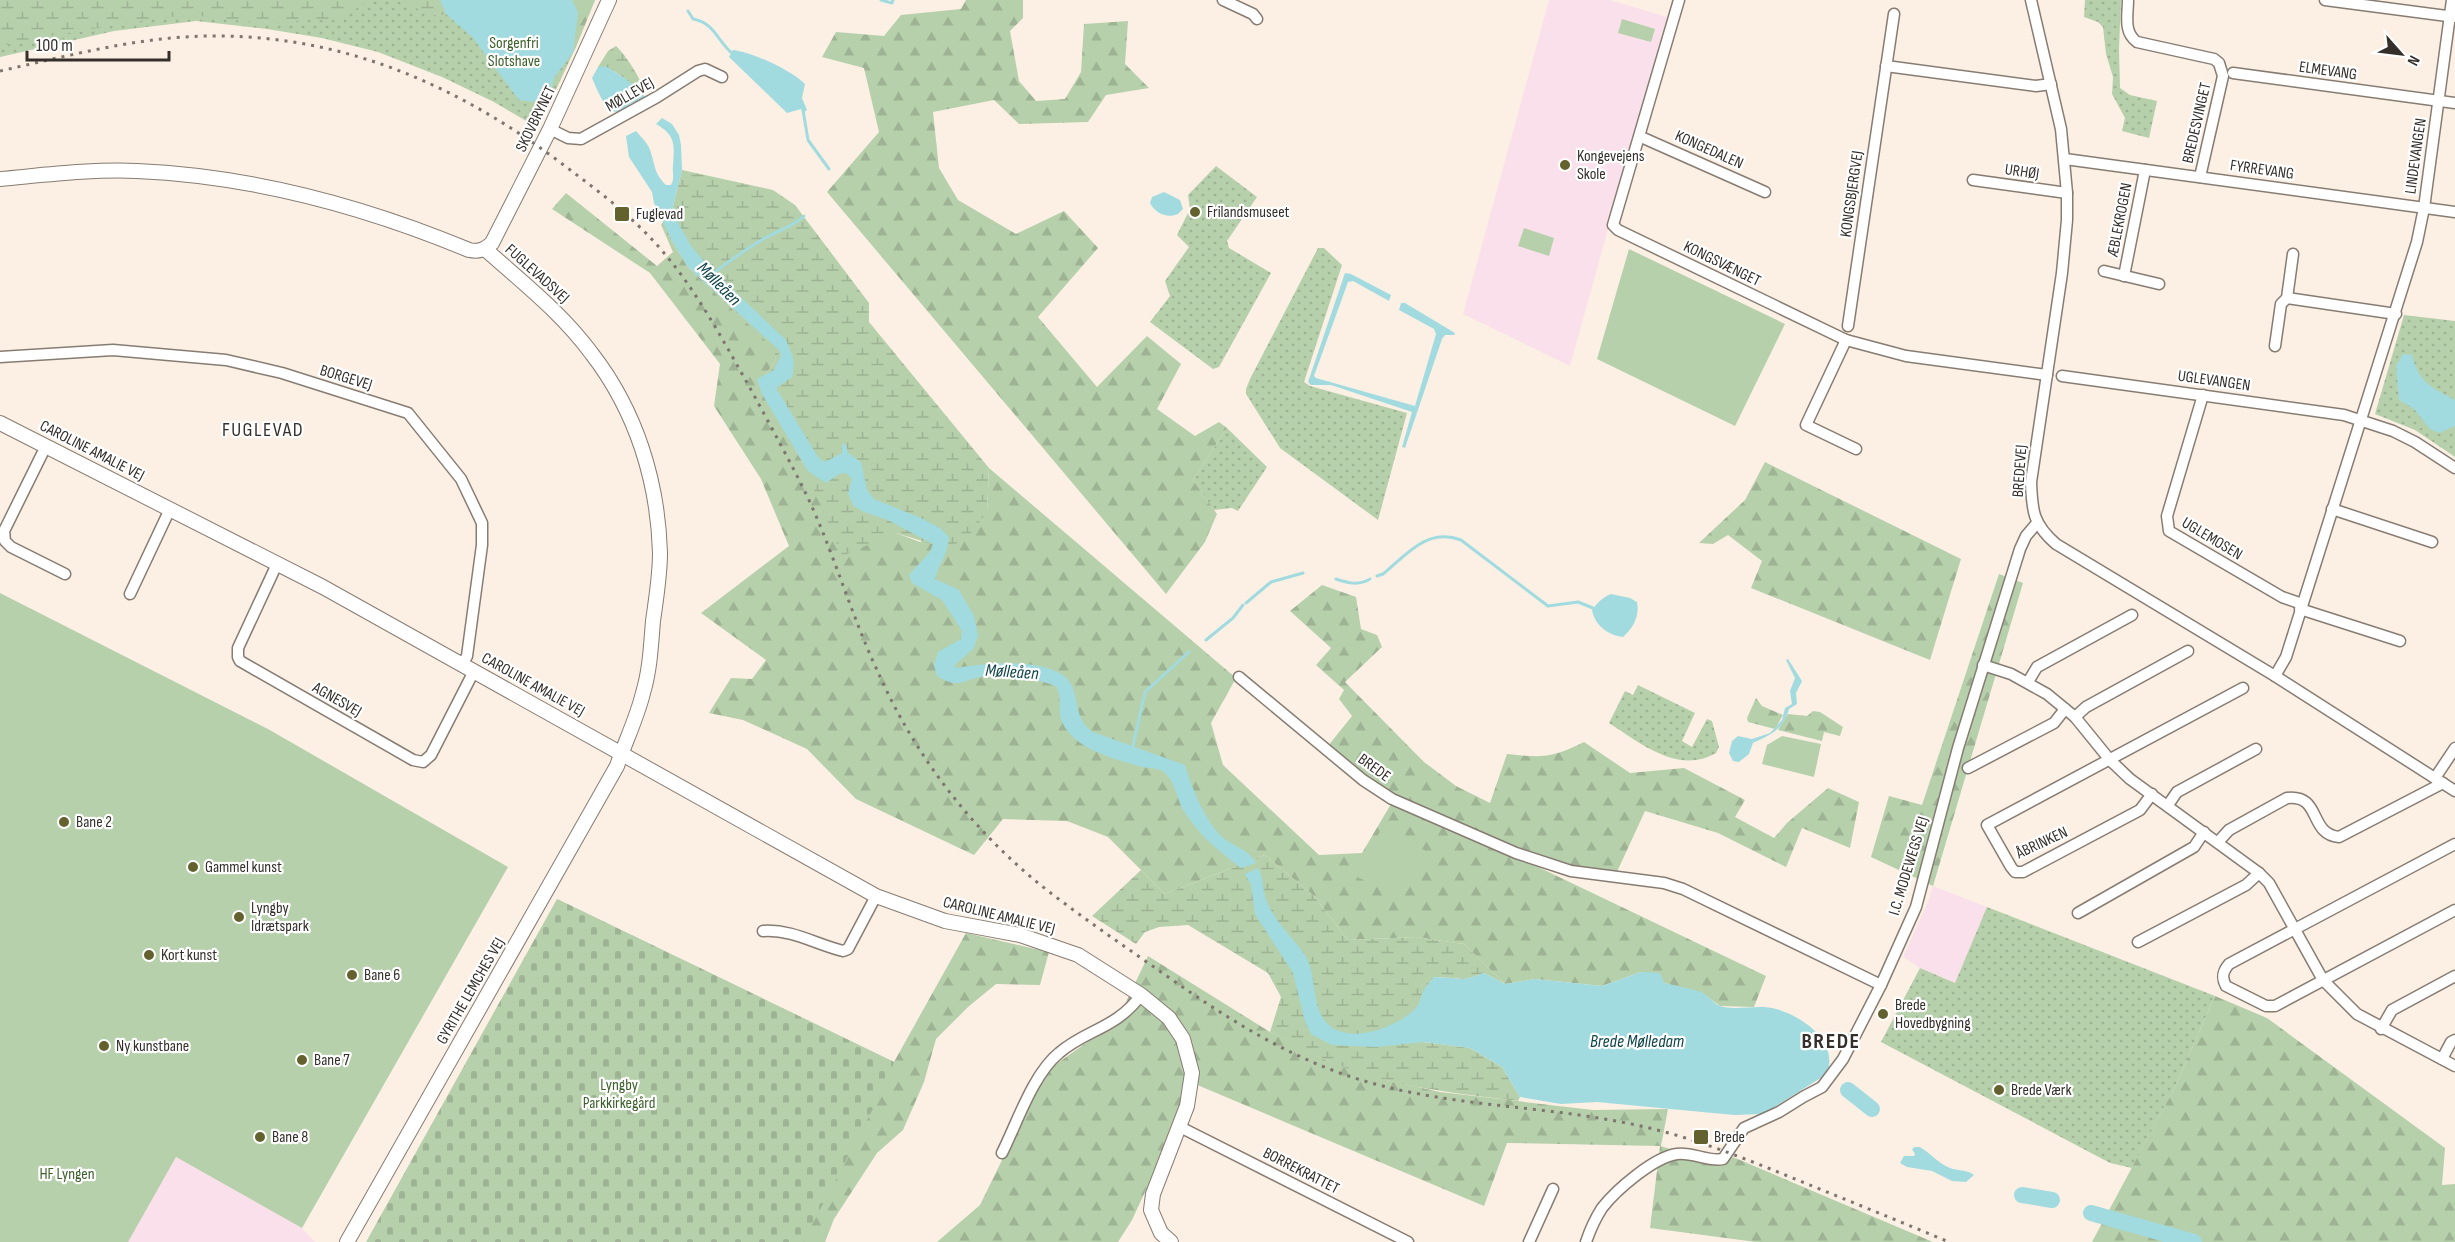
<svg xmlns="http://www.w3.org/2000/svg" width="2455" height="1242" font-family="'Sofia Sans Condensed',sans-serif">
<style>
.education{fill:#fae0ea}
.grass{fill:url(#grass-dots)}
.forest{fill:url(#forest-firs)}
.wetland{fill:url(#wetland-marsh)}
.cemetery{fill:url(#cemetery-stones)}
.garden{fill:#b6d0ab}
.water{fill:#a1dbe0}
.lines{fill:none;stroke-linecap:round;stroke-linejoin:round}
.stream{stroke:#a1dbe0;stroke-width:3}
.river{stroke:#a1dbe0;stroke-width:16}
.minor-casing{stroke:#877c72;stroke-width:13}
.tertiary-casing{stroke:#877c72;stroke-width:16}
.minor{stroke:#fff;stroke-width:10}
.tertiary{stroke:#fff;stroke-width:14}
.rail{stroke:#7d756e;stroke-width:3;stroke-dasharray:3 6;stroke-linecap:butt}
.poi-dot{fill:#63612d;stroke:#fff;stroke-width:2}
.labels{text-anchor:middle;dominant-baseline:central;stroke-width:4.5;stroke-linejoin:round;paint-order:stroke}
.park-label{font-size:16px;fill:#3d602b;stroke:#fff}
.street-label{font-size:16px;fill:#342f2b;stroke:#fff}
.poi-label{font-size:16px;fill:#342f2b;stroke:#fff;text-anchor:start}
.water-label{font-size:18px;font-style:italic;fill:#10454a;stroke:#fff}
.quarter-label{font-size:20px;letter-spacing:1.5px;fill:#342f2b;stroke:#fff}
.district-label{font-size:22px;font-weight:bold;letter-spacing:1.5px;fill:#342f2b;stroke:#fff}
</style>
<defs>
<pattern id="grass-dots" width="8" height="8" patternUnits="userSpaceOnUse" patternTransform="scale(1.5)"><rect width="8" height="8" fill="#b6d0ab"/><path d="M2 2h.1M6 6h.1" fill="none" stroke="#9db393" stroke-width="1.8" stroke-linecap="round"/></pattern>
<pattern id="forest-firs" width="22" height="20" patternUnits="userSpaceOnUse" patternTransform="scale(1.5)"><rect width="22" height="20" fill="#b6d0ab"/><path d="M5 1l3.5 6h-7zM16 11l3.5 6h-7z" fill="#9db393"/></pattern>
<pattern id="wetland-marsh" width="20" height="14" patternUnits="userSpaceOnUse" patternTransform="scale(1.5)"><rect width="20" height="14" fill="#b6d0ab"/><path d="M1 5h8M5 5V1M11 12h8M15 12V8" fill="none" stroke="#9db393"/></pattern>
<pattern id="cemetery-stones" width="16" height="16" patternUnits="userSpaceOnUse" patternTransform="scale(1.5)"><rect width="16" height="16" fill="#b6d0ab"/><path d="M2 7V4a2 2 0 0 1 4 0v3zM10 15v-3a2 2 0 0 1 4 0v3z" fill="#9db393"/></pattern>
</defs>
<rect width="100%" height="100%" fill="#fcf0e4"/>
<g class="education">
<path d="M1549,0H1610L1667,17L1570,366L1463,314Z"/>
<path d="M1933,886L1987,907L1955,983L1920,968L1903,957L1927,904Z"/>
<path d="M176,1157L302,1228L315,1242H127Z"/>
</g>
<g class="grass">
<path d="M0,0H595L575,49L538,128L494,102L442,77L378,52L322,38L267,29L196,21L114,31L0,57Z"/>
<path d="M2085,0H2121L2119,49L2120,88L2130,95L2157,101L2149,138L2122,131L2125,118L2112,94L2113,77L2106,54L2103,27L2098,22L2084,17Z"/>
<path d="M1216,166L1257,197L1227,241L1229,248L1271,273L1219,367L1213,369L1150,322L1170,296L1165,281L1189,247L1177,235L1190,209L1188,195Z"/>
<path d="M1318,248H1324L1342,265L1304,382L1310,386L1407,413L1378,520L1280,448L1246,394V389L1250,379Z"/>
<path d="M2404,315L2455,321V457L2415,430L2375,414Z"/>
<path d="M1227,428L1267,467L1238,511L1232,508L1214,510L1193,480Z"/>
<path d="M1638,685L1695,713L1682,741L1692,747L1707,719L1712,721L1719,747L1716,753C1678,775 1640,743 1609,723L1625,691L1633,695Z"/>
<path d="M1987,907L2215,996L2175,1087L2132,1168L2110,1163L1881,1042L1920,968L1955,983Z"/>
</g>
<g class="forest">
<path d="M572,0H595L575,49L573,48C577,32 580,14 572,0Z"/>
<path d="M966,0H1023V18L1010,31L1019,81L1036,101L1065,99L1081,72L1084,24L1128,21L1125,64L1149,88L1106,95L1088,122L1019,124L994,100L933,112L939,168L958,200L1016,234L1064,211L1098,248L1038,317L1097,387L1147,336L1181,364L1157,409L1195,436L1219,422L1227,428L1193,480L1217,514L1205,542L1166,594L827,192L879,132L864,68L822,57L836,32L884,36L901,15L961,9Z"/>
<path d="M566,193L657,266L673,252L661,225L688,267L775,349L776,360L759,384L804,465L896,533L920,542L987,512L989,468L1236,678L1211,723L1223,765L1319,855L1362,853L1391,804L1515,856L1766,976L1754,1007L1720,1006L1702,993L1664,983L1641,972L1602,986L1535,979L1505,984L1464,944L1416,937L1348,940L1314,896L1265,855L1165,894L1108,837L1067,821L1003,819L974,855L856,799L807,749L743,720L709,713L731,678L752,679L766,660L701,613L789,546L761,479L714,406L720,364L650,273L552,209Z"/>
<path d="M1765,462L1961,559L1930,660L1751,588L1762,561L1728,535L1713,544L1699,543L1745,500Z"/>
<path d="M1999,574L2023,583L1933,886L1871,857L1889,796L1922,805Z"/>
<path d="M1322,585L1356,597L1361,629L1377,635L1382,647L1345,682L1424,762L1456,786L1490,803L1507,754C1542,758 1552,758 1584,742L1630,773L1684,768L1745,800L1735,817L1774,838L1787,823L1828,788L1859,802L1850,848L1802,828L1786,867L1718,833L1645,811L1616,874L1571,868L1517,850L1396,796L1364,775L1328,746L1352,716L1339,699L1344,690L1316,665L1331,648L1290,611Z"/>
<path d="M1756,698L1762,706L1783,715L1775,729L1748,722L1747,718Z"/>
<path d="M1813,711L1820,712L1843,727L1840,736L1824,732L1822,741L1778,730L1788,714L1807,716Z"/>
<path d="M557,899L894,1062L966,933L1049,952L1040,985L996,984L968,1007L936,1039L924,1082L903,1130L877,1153L834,1219L825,1242H788Z"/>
<path d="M1148,956L1270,1032L1326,1060L1387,1080L1440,1092L1593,1110L1668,1109L1661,1146L1721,1166L1733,1157L1933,1242H1756L1650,1228L1660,1146L1507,1143L1484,1206L1195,1084L1132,1220L1118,1242H937L980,1205L1045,1072L1117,1021Z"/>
<path d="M2215,996L2267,1018L2445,1148L2442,1185L2455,1184V1242H2092L2175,1087Z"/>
</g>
<g class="wetland">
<path d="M0,0H440L446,14L437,16L397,1H367L339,21C311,16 296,24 271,23C241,23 211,14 180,16C120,22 60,35 0,46Z"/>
<path d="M616,46C625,54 645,83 643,94C628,85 617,66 598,67L608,51Z"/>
<path d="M682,170L773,190L795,205L869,303V322L989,468L987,512L970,534L948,549L896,533L842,556L804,465L759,384L776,360L774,349L688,267L661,225L673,206Z"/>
<path d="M1265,855L1314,896L1348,940L1416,937L1464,944L1505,984L1484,973L1466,979L1434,977C1413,1004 1418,1011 1424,1042L1470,1048L1502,1067L1520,1097L1518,1101C1452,1093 1385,1086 1324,1059C1306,1051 1288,1041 1270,1032L1281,997L1268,973L1188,925L1159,927L1145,932L1136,944L1092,916L1141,870L1165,894Z"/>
</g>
<path class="cemetery" d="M557,899L894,1062L885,1086L803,1242H366Z"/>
<g class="garden">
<path d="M1622,19L1655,29L1651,42L1618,33Z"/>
<path d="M1524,228L1554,238L1549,256L1518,246Z"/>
<path d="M1629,249L1785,324L1735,426L1597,359Z"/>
<path d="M0,593L268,729L508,867L302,1228L176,1157L128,1242H0Z"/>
<path d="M1782,736L1821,744L1814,777L1762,764L1767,745Z"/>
<path d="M1380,831L1424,850L1402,897L1357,877Z"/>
</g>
<g class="water">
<path d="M440,0H572L578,13L573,52L554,78L550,94L533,102L519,100L473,38L446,14Z"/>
<path d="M733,50C752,52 791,70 805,84L802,98L807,110L803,113L801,109L787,113L729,57Z"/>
<path d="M605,66C616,72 641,88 646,99L632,103L618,112C605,112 597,89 592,78L598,67Z"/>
<path d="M662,118L672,124L679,135L681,145L682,170L673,206L678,223L691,246L710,268L786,340C792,356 796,359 792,377L776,388L818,457L825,462L842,453V443L846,445L848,453L861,462L867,490L874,499L921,518L940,528L949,537C947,557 940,561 935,579L959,590L974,616L978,635L974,648L954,666L958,668C985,663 1061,655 1073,688C1079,706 1076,720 1093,732L1185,765C1191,786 1207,827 1226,840C1238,848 1248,850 1256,863L1241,868C1219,851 1201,837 1185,813C1177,801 1176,782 1164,772C1159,768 1149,768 1142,767C1115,759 1071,749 1061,719C1058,709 1062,700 1057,687C1037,678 1008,674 986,676C964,678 961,691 937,676L934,665L938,652L961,639L962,631L942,600L912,583L909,575L930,552L933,544L888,520L864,512L854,506L848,494L852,479L846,473L839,474L826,483L808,471L762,394L757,379L774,370L781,356L780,351L688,267L672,241L654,203L652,192L629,157L626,136L636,131C642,138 649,144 651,153C655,166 655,175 666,185H671C675,178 672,173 673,166C674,146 677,136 656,124Z"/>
<path d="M1164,192L1180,200L1183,209L1178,214C1167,219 1155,213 1150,203L1152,197Z"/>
<path d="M1345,273L1351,274L1391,295L1389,301L1353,281L1348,282L1314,376L1316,378L1415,406L1436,334L1434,329L1399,310L1401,303H1405L1455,333L1454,335H1445L1442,339L1405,448L1402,447L1412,412L1331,385H1311L1308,382Z"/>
<path d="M2403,354L2412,355C2419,383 2431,387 2455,400V426L2439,433L2430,429L2413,408L2399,400L2396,366Z"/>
<path d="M1611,594L1630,598L1637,602C1640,616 1633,628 1623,637C1608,635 1595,626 1592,610C1597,603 1603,597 1611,594Z"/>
<path d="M1788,659L1802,681L1796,693L1797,704L1789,709C1784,729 1771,735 1753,743L1749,754L1739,762L1733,761L1729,753L1732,741L1738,736L1752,739L1770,733L1782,720L1785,708L1792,704L1790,691L1795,678L1786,660Z"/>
<path d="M1258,868C1264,878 1262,888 1266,899C1274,922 1292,936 1305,955C1317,975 1311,1003 1325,1021C1346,1047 1397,1028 1416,1008C1420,1004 1420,997 1423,992C1426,986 1430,982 1434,977L1466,979L1484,973L1505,984L1535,979L1602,986L1641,972L1660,973L1664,983C1676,986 1689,988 1701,992C1708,995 1713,1003 1720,1006C1735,1011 1759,1004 1776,1009C1803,1017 1839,1041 1827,1074L1763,1114L1734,1115L1597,1102L1561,1104L1520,1097L1502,1067L1470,1048L1424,1042L1376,1047L1332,1045L1311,1034L1305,1021L1293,973L1255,914L1251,885L1245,874Z"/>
<path d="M1915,1147H1920C1930,1153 1938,1163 1950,1168C1958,1171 1966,1169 1974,1175L1966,1182L1952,1181L1932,1171L1907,1167L1900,1163L1904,1156H1914L1915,1154L1912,1149Z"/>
</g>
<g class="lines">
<g class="stream">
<path d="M881,0L892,3L893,0"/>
<path d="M688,11L693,19C715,23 717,41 733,54"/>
<path d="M803,110L808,140L829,169"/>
<path d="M712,274C730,261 748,247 767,237C780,230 794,226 804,216"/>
<path d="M1377,576L1383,574C1407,554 1428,527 1461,540L1548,606L1578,602L1593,608"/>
<path d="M1336,579C1348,583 1358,586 1370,579"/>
<path d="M1246,603L1271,582L1303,573"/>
<path d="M1206,640L1233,618L1243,605"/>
<path d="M1132,750L1145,692L1189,652"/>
</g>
<g class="river">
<path d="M1848,1090L1872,1109"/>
<path d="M2022,1195L2052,1200"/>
<path d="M2091,1213L2194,1242"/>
</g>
<g class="minor-casing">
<g id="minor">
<path d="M1223,0L1253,14L1257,19"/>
<path d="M1679,0L1613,225L1618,230L1846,340L1906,356L2047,375"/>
<path d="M2031,0L2061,129L2067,193V220L2062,273L2031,482C2032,511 2033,524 2056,544L2275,676L2455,791"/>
<path d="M2128,0C2128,15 2123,32 2137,42L2214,59L2219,63L2223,76L2200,177"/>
<path d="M2325,0L2455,17"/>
<path d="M1886,66L2036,86L2051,84"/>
<path d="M2233,73L2455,103"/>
<path d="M550,129L568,138L581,139L657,97L698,71L705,69L722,77"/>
<path d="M1641,137L1765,192"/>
<path d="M2065,159L2455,212"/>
<path d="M1973,180L2067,193"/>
<path d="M2104,271L2159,284"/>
<path d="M2124,276L2145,170"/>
<path d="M2287,298L2396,314"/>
<path d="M1848,326L1894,14"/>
<path d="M1846,340L1806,425L1856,449"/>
<path d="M2275,346L2281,304L2287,298L2293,254"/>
<path d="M0,357L113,350L226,360L282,373L408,413L461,479L482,523V545L467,656L462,665"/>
<path d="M2062,376L2344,415L2393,431L2415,442L2455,468"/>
<path d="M2203,395L2167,516L2169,531L2282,597L2302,604"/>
<path d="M46,446L4,531L5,541L11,547L65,574"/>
<path d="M2332,509L2432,542"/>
<path d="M277,564L238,648V657L240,661L413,760L423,762L431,755L474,671"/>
<path d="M130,594L170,509"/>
<path d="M2300,609L2400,641"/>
<path d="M1983,665L2011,674L2047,694L2075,717L2110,760L2130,779L2259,873L2269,883L2323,980L2357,1014L2455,1066"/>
<path d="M2275,676L2286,657L2417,242L2424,208L2452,0"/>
<path d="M1239,677L1363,780L1392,799L1516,853L1571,871L1664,883L1683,889L1881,985"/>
<path d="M2028,682L2037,667L2132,615"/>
<path d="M2075,717L2086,707L2188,651"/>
<path d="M1968,768L2054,723L2065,709"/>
<path d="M2435,778L2455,748"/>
<path d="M2152,794L2140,810L2023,872H2015L2011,867L1987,825L2243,688"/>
<path d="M2168,805L2177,792L2256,749"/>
<path d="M2218,842L2229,830L2287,798C2322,794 2308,834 2339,837L2443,783"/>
<path d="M2455,844L2229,964C2223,971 2221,977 2226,986L2266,1006H2275L2455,910"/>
<path d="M2078,913L2194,847L2204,832"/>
<path d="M763,931C792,929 815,944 843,951L848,949L876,896"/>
<path d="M2138,942L2246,885L2259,873"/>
<path d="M2381,1029L2392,1010L2455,976"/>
<path d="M2442,1059L2451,1042L2455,1040"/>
<path d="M1180,1127L1408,1242"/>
<path d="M1002,1153C1017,1123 1033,1074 1059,1053C1087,1029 1116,1029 1141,995"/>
<path d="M1529,1242L1553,1189"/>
<path d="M1586,1242C1590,1230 1595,1219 1602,1208C1616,1190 1654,1157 1677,1154C1693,1152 1708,1162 1723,1159L1744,1128L1779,1112L1803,1097L1822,1087L1843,1059L1881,985L1916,907L1958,748L2020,549L2026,536L2037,523"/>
</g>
</g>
<g class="tertiary-casing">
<g id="tertiary">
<path d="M0,179C45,175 92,169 137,171C252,176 363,206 469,250C479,252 484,250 492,243L550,129L609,0"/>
<path d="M0,423L323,587L876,896L945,921L1020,935L1078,955L1141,995L1169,1018L1183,1039L1192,1073L1187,1106L1153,1194L1151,1210L1161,1233L1171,1242"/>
<path d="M347,1242L617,766C625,742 637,718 643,693C650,670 651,645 653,621C656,599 660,576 660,553C658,481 636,411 592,354C562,313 522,282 485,249"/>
</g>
</g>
<use href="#minor" class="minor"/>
<use href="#tertiary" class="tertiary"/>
<path class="rail" d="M0,71C72,55 145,35 219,36C349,37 460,87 561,163C598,191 634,217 664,253C698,293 724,342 750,388C770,425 790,461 808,498C834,554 851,614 877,670C917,761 980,841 1060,900C1093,925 1127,948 1161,972C1215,1010 1269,1046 1332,1070C1430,1108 1535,1103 1636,1125C1693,1137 1746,1159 1800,1181C1849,1201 1899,1221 1949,1242"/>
</g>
<g class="poi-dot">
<circle cx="1565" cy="165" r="6"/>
<circle cx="1195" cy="212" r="6"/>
<rect x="614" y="206" width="16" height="16" rx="3"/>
<circle cx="64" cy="822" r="6"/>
<circle cx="193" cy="867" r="6"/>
<circle cx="239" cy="917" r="6"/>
<circle cx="149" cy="955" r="6"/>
<circle cx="352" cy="975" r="6"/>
<circle cx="1883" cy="1014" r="6"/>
<circle cx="104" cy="1046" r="6"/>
<circle cx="302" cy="1060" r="6"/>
<circle cx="1999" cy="1090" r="6"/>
<circle cx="260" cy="1137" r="6"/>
<rect x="1693" y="1129" width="16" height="16" rx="3"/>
</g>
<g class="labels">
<g class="park-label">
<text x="514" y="43">Sorgenfri<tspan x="514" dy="18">Slotshave</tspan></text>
<text x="619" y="1085">Lyngby<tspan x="619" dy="18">Parkkirkegård</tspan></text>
<text x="67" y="1174">HF Lyngen</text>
</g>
<g class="street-label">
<text transform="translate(2328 71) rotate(8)">ELMEVANG</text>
<text transform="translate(630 95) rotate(-30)">MØLLEVEJ</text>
<text transform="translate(536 119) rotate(-64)">SKOVBRYNET</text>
<text transform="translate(2197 123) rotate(-77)">BREDESVINGET</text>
<text transform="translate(1709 150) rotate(24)">KONGEDALEN</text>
<text transform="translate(2416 156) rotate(-82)">LINDEVANGEN</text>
<text transform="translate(2262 170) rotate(8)">FYRREVANG</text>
<text transform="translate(2022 172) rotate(8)">URHØJ</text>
<text transform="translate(1852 194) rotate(-82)">KONGSBJERGVEJ</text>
<text transform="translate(2120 220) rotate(-79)">ÆBLEKROGEN</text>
<text transform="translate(1722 264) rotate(26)">KONGSVÆNGET</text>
<text transform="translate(537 274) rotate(42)">FUGLEVADSVEJ</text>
<text transform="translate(346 378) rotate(17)">BORGEVEJ</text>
<text transform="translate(2214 381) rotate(8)">UGLEVANGEN</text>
<text transform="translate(92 451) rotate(27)">CAROLINE AMALIE VEJ</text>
<text transform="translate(2020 471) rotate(-86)">BREDEVEJ</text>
<text transform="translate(2212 539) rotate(31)">UGLEMOSEN</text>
<text transform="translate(533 685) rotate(29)">CAROLINE AMALIE VEJ</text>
<text transform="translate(337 700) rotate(30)">AGNESVEJ</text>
<text transform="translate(1374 768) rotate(36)">BREDE</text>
<text transform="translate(2042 843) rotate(-25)">ÅBRINKEN</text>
<text transform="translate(1909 866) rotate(-73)">I.C. MODEWEGS VEJ</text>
<text transform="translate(999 916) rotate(14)">CAROLINE AMALIE VEJ</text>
<text transform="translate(471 991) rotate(-60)">GYRITHE LEMCHES VEJ</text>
<text transform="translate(1301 1171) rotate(27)">BORREKRATTET</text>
</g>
<g class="poi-label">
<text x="1577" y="156">Kongevejens<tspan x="1577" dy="18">Skole</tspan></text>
<text x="1207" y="212">Frilandsmuseet</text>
<text x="636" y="214">Fuglevad</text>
<text x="76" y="822">Bane 2</text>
<text x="205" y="867">Gammel kunst</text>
<text x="251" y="908">Lyngby<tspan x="251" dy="18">Idrætspark</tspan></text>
<text x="161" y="955">Kort kunst</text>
<text x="364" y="975">Bane 6</text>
<text x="1895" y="1005">Brede<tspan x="1895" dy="18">Hovedbygning</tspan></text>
<text x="116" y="1046">Ny kunstbane</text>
<text x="314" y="1060">Bane 7</text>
<text x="2011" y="1090">Brede Værk</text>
<text x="272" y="1137">Bane 8</text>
<text x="1714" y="1137">Brede</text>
</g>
<g class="water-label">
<text transform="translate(719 284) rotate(45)">Mølleåen</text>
<text transform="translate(1012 672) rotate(4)">Mølleåen</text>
<text x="1637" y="1041">Brede Mølledam</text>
</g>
<g class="quarter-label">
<text x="263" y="430">FUGLEVAD</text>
</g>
<g class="district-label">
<text x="1831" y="1041">BREDE</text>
</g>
</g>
<g transform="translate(2401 54) rotate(118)" stroke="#ffffff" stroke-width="4.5" paint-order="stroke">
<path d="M0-4.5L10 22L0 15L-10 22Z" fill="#342f2b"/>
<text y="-9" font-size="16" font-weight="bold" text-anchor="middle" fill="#342f2b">N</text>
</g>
<path d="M27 51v9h142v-9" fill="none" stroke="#342f2b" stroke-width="3"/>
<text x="36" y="51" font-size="18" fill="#342f2b" stroke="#ffffff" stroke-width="4.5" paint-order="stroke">100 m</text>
</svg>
